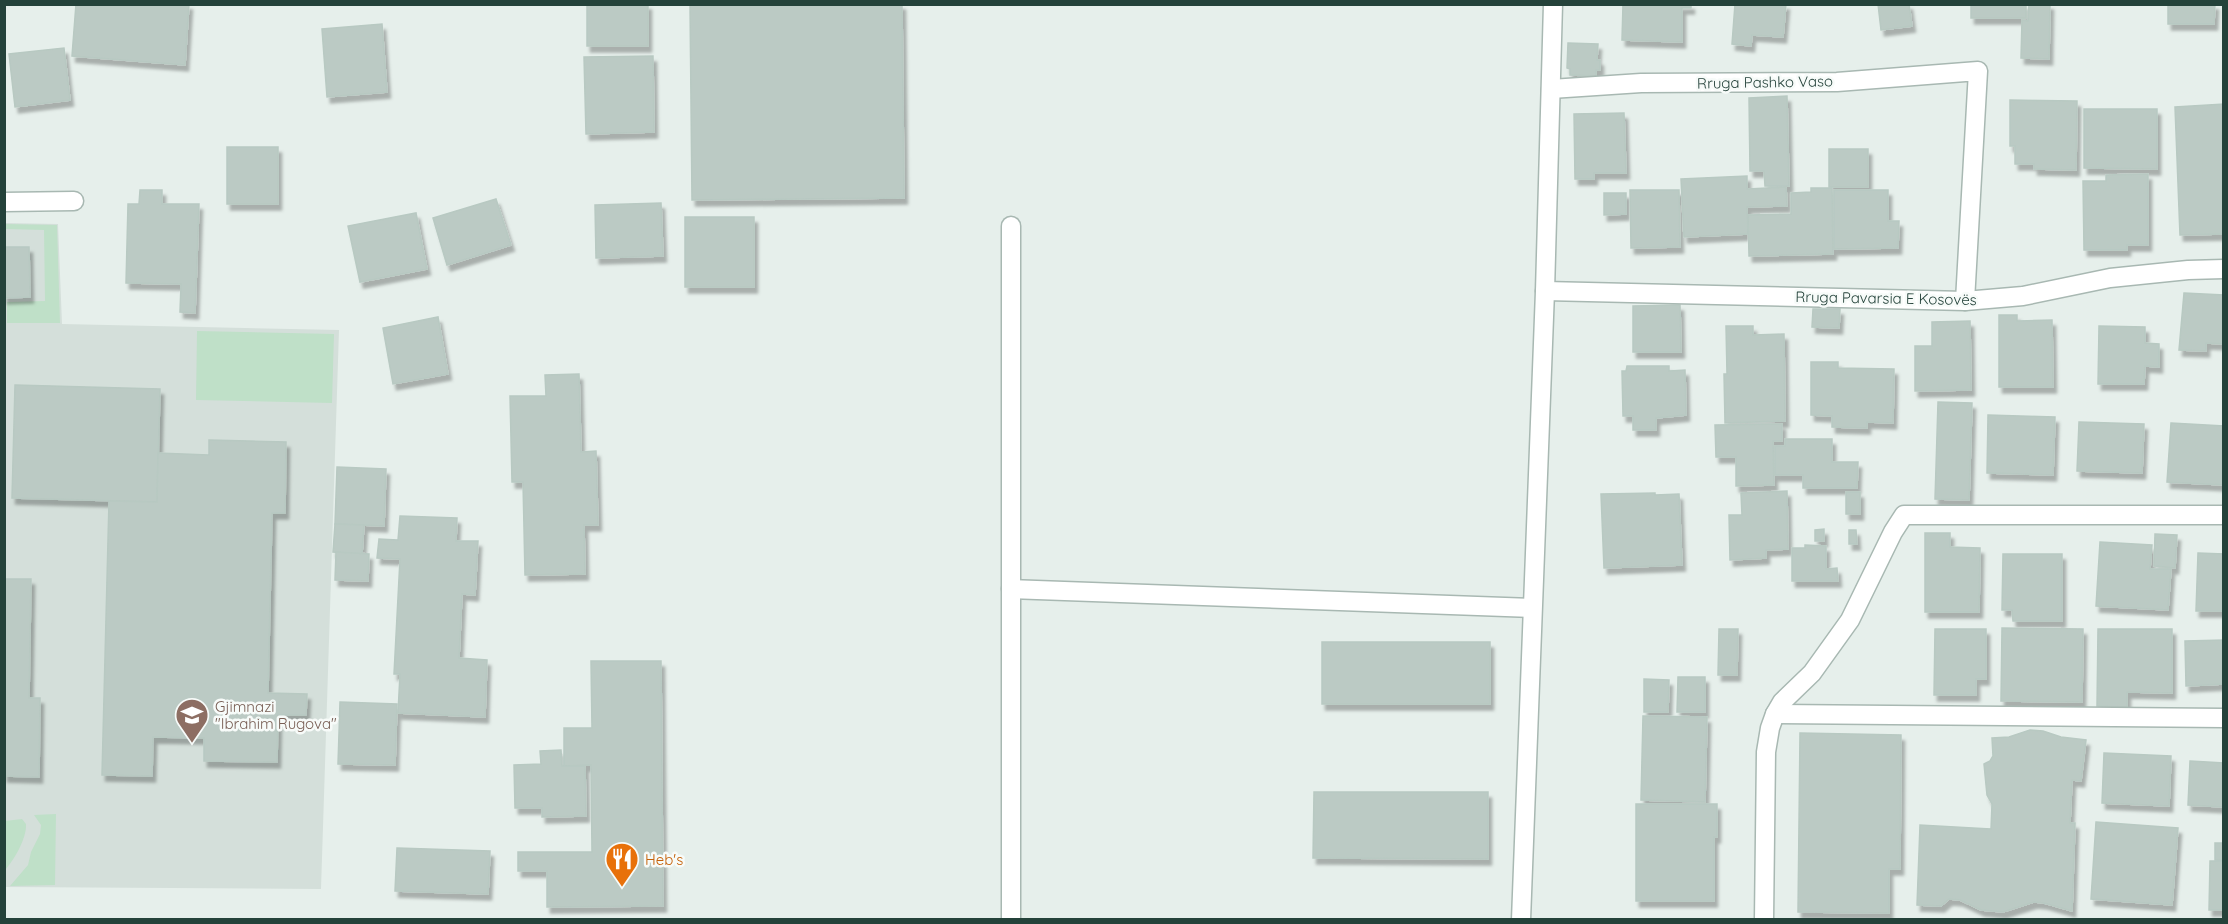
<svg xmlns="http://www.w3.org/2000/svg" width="2228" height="924" font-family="Quicksand,sans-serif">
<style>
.built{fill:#d4dfda}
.green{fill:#bfe0c8}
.building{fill:#bbcac4;stroke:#b8c9c2;stroke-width:1.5;filter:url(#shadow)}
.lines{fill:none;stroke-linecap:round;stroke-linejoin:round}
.minor-casing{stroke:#a8b8b2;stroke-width:21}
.minor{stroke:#fff;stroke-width:18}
.labels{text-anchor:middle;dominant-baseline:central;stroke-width:5;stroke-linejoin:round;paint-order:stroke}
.street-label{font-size:15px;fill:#24423a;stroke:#f7fbf9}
.education-label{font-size:15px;fill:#785e54;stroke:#f7fbf9;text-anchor:start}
.food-label{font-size:15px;fill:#c56008;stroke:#f7fbf9;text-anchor:start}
</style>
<defs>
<filter id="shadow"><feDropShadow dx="3.5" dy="6" stdDeviation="1.5" flood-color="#0004"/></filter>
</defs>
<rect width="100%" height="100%" fill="#e6efeb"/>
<path class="built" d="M5,223L58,224L62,324L339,330L321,889L5,887Z"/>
<g class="green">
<path d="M5,224L57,225L60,323H7V302L45,301L44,230L5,229Z"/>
<path d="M197,331L334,334L332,403L196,400Z"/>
<path d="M56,814L55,885L10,886L28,865L31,852L40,834L41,825L34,815Z"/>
<path d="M22,819L26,824C27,838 14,860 5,870V821Z"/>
</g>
<g class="building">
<path d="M76,4H189L185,65L72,56Z"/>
<rect x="587" y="4" width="61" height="42"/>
<path d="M690,4H902L904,198L692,200Z"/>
<path d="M1623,4H1691V8H1682V42L1622,40Z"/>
<path d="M1735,4H1786L1783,37L1752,35L1751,46L1732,44Z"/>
<path d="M1878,4H1909L1912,26L1881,30Z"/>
<rect x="1971" y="4" width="55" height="14"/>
<path d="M2029,4H2050L2049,59L2021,58L2022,20L2028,21Z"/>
<path d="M2168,4H2215L2214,24H2168Z"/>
<path d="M382,24L387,92L327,97L322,29Z"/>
<path d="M1568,43L1598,44L1597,60H1600V70H1596V76L1570,75V69L1567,68Z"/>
<path d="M64,48L70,100L15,107L9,54Z"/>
<path d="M653,56L654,132L586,134L584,57Z"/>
<path d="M1787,96L1789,186H1765L1764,171H1750L1749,98Z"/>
<path d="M2010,100L2077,101L2076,170L2034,169V164H2015V146H2010Z"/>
<path d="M2224,104V234L2180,235L2175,107Z"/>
<path d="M2084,109H2157V169L2084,168Z"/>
<path d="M1624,113L1626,173H1594V179H1575L1574,114Z"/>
<rect x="227" y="147" width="51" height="57"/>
<rect x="1829" y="149" width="39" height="38"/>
<path d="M2148,174V245H2127V250H2084L2083,181H2106V175Z"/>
<path d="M1747,176V189L1786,187L1787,206L1747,207L1748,234L1684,237L1681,179Z"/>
<path d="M1811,188H1832L1833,254L1749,256L1748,215L1791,214V193L1811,192Z"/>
<path d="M140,190H162V204H199L195,313L180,312L181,284L126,283L128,204H139Z"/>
<path d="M1630,190H1679L1680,247L1631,248Z"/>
<path d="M1834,190H1888V221H1899L1898,248L1834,249Z"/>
<path d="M1604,193H1626V214L1604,215Z"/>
<path d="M496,199L511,245L447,265L433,218Z"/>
<path d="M661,203L663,256L596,258L595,205Z"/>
<path d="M416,213L427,269L360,282L348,226Z"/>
<rect x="685" y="217" width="69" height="70"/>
<path d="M4,247H29L30,297L4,298Z"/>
<path d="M2184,293L2224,295V344L2206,343V351L2179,350Z"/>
<path d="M1680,305L1681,352H1633V306Z"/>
<path d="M1813,309H1840L1839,328L1812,327Z"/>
<path d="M1999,315H2017V321L2052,320L2053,387H1999Z"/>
<path d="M438,317L448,374L393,384L383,328Z"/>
<path d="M1970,321L1971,390L1915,391V346H1932V322Z"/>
<path d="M1726,326H1753V335L1784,334L1785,421L1725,423L1724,374H1727Z"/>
<path d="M2099,326L2145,327V343L2159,344V367L2145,366L2144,384H2098Z"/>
<path d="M1811,362H1838V368L1894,369L1893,423L1867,422V428L1832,427V416L1811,415Z"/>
<path d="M1627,366H1669V371L1685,370L1686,415L1656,418V430H1633V416H1623L1622,371H1626Z"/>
<path d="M579,374L581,452L596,451L598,525H584L585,574L525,575L523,482H512L510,396H546L545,375Z"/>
<path d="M15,385L160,389L157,502L12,498Z"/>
<path d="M1938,402L1972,403L1969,500L1935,499Z"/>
<path d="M1988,415L2055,417L2053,475L1987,473Z"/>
<path d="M2079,422L2144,424L2142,473L2077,471Z"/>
<path d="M2171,423L2224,426V485L2167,482Z"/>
<path d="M1782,424V441H1773L1774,485L1736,486V457H1716L1715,425Z"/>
<path d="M1785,439H1832V462H1858L1857,488H1803V475H1775V446H1785Z"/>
<path d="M209,440L286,442L285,513H272L268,693L307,694L306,715H278L277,762L204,761V738L153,737L152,776L102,775L109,501L157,502L158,453L209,455Z"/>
<path d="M337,467L386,469L384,526L335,524Z"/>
<path d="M1787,491L1788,549L1766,550V558L1730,560L1729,515H1742L1741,493Z"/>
<rect x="1846" y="492" width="14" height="22"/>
<path d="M1655,493V495L1679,494L1682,565L1604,568L1601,494Z"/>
<path d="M400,516L457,518L456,541H478L475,595L462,594L459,658L487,660L485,717L398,713L400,674H394L400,559L377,558L379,539L398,540Z"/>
<path d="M335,524L364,525L362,554L333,552Z"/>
<path d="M1824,529V541H1815V530Z"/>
<path d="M1849,530H1856L1857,544H1849Z"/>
<path d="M1925,533H1950V547L1980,548L1979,612H1925Z"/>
<path d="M2155,534L2177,535L2175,568L2154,566Z"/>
<path d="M2100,542L2152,545L2150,569H2171L2168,610L2096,606Z"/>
<path d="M1805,545L1826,546V569L1837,568L1838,581H1792V548H1805Z"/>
<path d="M336,552L369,554L368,581L335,580Z"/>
<path d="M2198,553L2224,554V611H2196Z"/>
<path d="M2003,554H2062V621H2013L2012,610H2002Z"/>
<path d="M4,579H31L29,698H40L39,777L4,776Z"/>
<path d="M2002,628L2083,629L2082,702L2001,701Z"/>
<path d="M1719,629H1738L1737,675H1718Z"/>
<path d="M1935,629H1986V679H1976V695H1934Z"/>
<path d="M2098,629H2172V693L2127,692V707L2097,706Z"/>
<path d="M2224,640V684L2186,686L2185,641Z"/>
<rect x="1322" y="642" width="168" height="62"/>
<path d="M591,661H661L663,906L547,907V871H518V852H592L591,765L564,766V728H592Z"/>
<path d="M1678,677H1705V712H1677Z"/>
<path d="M1644,679L1669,680L1668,712H1644Z"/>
<path d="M340,702L397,704L395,765L338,764Z"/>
<path d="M1643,716L1707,717L1705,802L1641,800Z"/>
<path d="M2030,730L2043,731L2061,737L2086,740L2081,781L2072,780L2070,823H2075L2072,911L2044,903L2034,902L2003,912L1981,910L1960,900L1949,899L1941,906L1917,905L1920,825L1991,829L1992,804L1987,795L1984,764L1990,761L1993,756L1992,738L2009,737Z"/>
<path d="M1800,733L1901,735L1900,869H1889V913L1798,912Z"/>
<path d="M561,750L562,766H585L586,816L542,817V808H515L514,765L541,764L540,751Z"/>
<path d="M2104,753L2171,756L2169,806L2102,803Z"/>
<path d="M2190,761L2224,763V807L2188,805Z"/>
<path d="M1314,792H1488V859L1313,858Z"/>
<path d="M1636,804H1717V837H1714V901H1636Z"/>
<path d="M2096,822L2178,828L2172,905L2091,899Z"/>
<rect x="2215" y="843" width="9" height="17"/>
<path d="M397,848L490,851L488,894L395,891Z"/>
<path d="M2210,861H2224V910H2209Z"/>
</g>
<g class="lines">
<g class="minor-casing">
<g id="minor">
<path d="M1551,89L1641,83L1837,82L1978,71L1965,301"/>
<path d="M4,202L74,201"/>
<path d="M1545,291L1965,301L2023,296L2110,278L2188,270L2224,269"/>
<path d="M1011,589L1532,608"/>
<path d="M1775,714L2224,718"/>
<path d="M1011,920V226"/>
<path d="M1521,920L1545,291L1553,4"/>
<path d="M1764,920L1766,752L1770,728L1775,714L1782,702L1812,673L1850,620L1893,532L1904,515H2224"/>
</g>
</g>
<use href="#minor" class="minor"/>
</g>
<defs>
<g id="school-pin" transform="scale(1.725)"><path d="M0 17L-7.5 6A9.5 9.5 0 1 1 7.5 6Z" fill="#8d6e63" stroke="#f7fbf9"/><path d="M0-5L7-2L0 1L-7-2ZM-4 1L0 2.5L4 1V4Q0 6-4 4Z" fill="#fff"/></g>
<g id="restaurant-pin" transform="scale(1.725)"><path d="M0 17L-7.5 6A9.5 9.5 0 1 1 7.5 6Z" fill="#e8710a" stroke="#f7fbf9"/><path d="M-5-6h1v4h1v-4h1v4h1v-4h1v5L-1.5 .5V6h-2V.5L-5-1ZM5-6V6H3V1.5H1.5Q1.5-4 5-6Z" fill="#fff"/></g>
</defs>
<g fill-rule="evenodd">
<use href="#school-pin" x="192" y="715"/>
<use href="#restaurant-pin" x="622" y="859"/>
</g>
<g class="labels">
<g class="street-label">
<text transform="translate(1765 82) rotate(-1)">Rruga Pashko Vaso</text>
<text transform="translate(1886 298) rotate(1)">Rruga Pavarsia E Kosovës</text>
</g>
<g class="education-label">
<text x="215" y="706">Gjimnazi<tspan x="215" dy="17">"Ibrahim Rugova"</tspan></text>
</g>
<g class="food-label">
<text x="645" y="859">Heb's</text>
</g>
</g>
<rect width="2228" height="924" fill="none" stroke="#24423a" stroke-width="12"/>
</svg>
